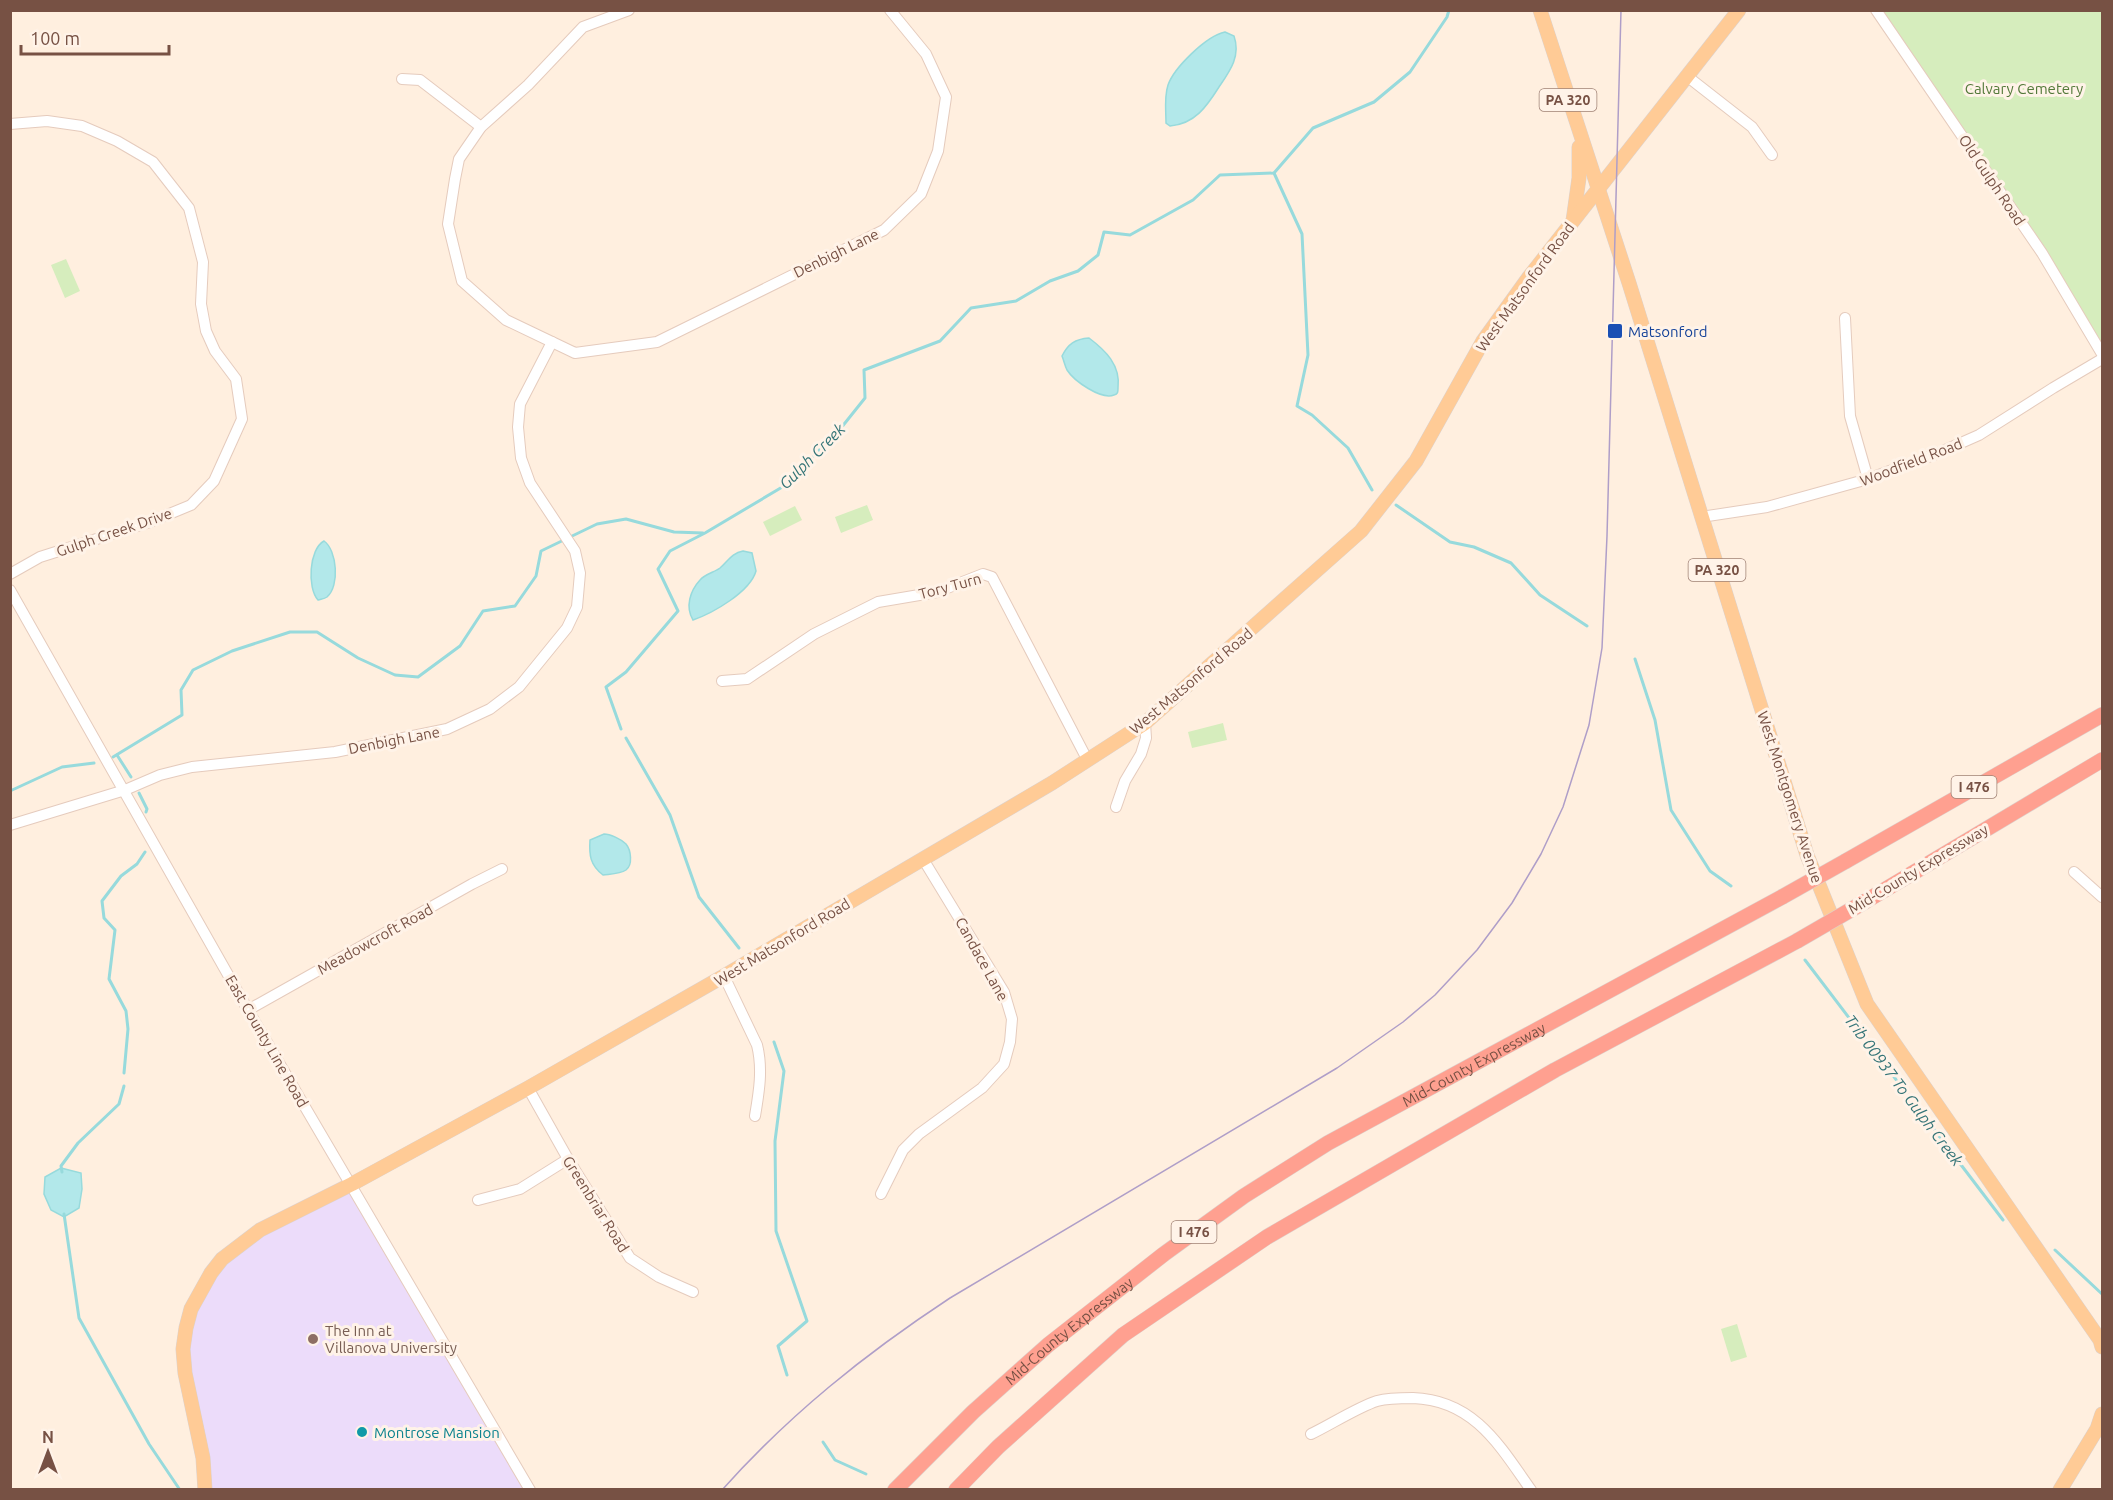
<svg xmlns="http://www.w3.org/2000/svg" width="2113" height="1500" font-family="Ubuntu,sans-serif">
<style>
.education{fill:#ecdcfa}
.green{fill:#d6edbd}
.water{fill:#b2e8ea;stroke:#97dadc;stroke-width:1.5}
.lines{fill:none;stroke-linecap:round;stroke-linejoin:round}
.stream{stroke:#97dadc;stroke-width:3}
.minor-casing{stroke:#e5cbbd;stroke-width:12}
.major-casing{stroke:#dcd2ce;stroke-width:15}
.highway-casing{stroke:#dcd2ce;stroke-width:16}
.minor{stroke:#fff;stroke-width:10}
.major{stroke:#ffcb96;stroke-width:14}
.highway{stroke:#ffa090;stroke-width:15}
.tram{stroke:#af9ec8;stroke-width:1.5}
.highway-bridge-casing{stroke:#dcd2ce;stroke-width:16;stroke-linecap:butt}
.highway-bridge{stroke:#ffa090;stroke-width:15}
.transit-dot{fill:#1a4fb4;stroke:#fff3e8;stroke-width:2}
.education-dot{fill:#8d6e63;stroke:#fff3e8;stroke-width:2}
.culture-dot{fill:#0f9aa8;stroke:#fff3e8;stroke-width:2}
.labels{text-anchor:middle;dominant-baseline:central;stroke-width:6;stroke-linejoin:round;paint-order:stroke}
.shield{fill:#fff3e8;stroke:#a08275;stroke-width:1.5}
.shield-label{font-size:14px;font-weight:bold;fill:#775144}
.park-label{font-size:15px;fill:#537939;stroke:#fff3e8}
.street-label{font-size:15px;fill:#775144;stroke:#fff3e8}
.transit-label{font-size:15px;fill:#164399;stroke:#fff3e8;text-anchor:start}
.education-label{font-size:15px;fill:#785e54;stroke:#fff3e8;text-anchor:start}
.culture-label{font-size:15px;fill:#0d838f;stroke:#fff3e8;text-anchor:start}
.water-label{font-size:16px;font-style:italic;fill:#347477;stroke:#fff3e8}
</style>
<rect width="100%" height="100%" fill="#ffefdf"/>
<path class="education" d="M352,1184L530,1489L205,1490L186,1328L222,1259Z"/>
<g class="green">
<path d="M1876,11H2102V354Z"/>
<path d="M66,259L80,291L65,298L51,265Z"/>
<path d="M867,505L873,520L841,533L835,517Z"/>
<path d="M795,506L802,520L770,536L763,522Z"/>
<path d="M1223,723L1227,740L1192,748L1188,732Z"/>
<path d="M1737,1324L1747,1357L1731,1362L1721,1329Z"/>
</g>
<g class="water">
<path d="M1225,32L1234,36C1241,56 1230,71 1219,87C1207,106 1195,124 1170,126L1166,123C1166,111 1164,97 1168,85C1174,68 1206,36 1225,32Z"/>
<path d="M1089,338C1105,350 1121,365 1118,388C1118,392 1118,394 1114,395C1101,400 1074,381 1067,370C1065,366 1064,361 1062,356C1068,344 1075,339 1089,338Z"/>
<path d="M324,541C337,550 340,586 327,597C324,599 321,599 318,600C307,588 309,549 324,541Z"/>
<path d="M743,551L752,553L756,571C750,592 713,613 693,620C685,607 690,591 700,580C705,574 715,572 720,568C728,561 732,553 743,551Z"/>
<path d="M604,834C610,834 621,839 626,844C631,850 633,865 626,870C620,874 610,874 603,875C590,865 589,855 590,840Z"/>
<path d="M61,1168L81,1173L82,1189L79,1208L64,1217L51,1210L44,1194L45,1177Z"/>
</g>
<g class="lines">
<g class="stream">
<path d="M1274,173L1302,234L1308,355L1297,406L1312,415L1348,448L1372,490"/>
<path d="M1396,505L1450,542L1474,547L1511,563L1540,595L1587,626"/>
<path d="M1635,659L1655,720L1671,810L1710,871L1731,886"/>
<path d="M621,729L606,687L626,672L678,611L658,569L670,551L705,533L784,486L841,428L865,398L864,370L940,341L971,308L1016,301L1050,281L1078,271L1098,255L1104,232L1130,235L1193,200L1220,175L1274,173L1313,128L1374,102L1410,72L1447,17L1449,10"/>
<path d="M626,738L670,815L699,897L739,948"/>
<path d="M117,755L131,777"/>
<path d="M113,757L182,715L181,690L193,670L232,651L290,632H317L358,658L395,675L418,677L460,646L483,611L515,606L536,576L541,551L597,524L626,519L674,532L703,533"/>
<path d="M10,791L62,767L94,763"/>
<path d="M139,793L147,809L146,812"/>
<path d="M1805,960L2003,1220"/>
<path d="M774,1042L784,1071L775,1141L776,1231L807,1321L778,1346L787,1375"/>
<path d="M124,1073L128,1029L126,1011L109,979L115,930L104,918L102,901L121,876L137,864L145,852"/>
<path d="M62,1172L61,1166L78,1143L119,1104L124,1086"/>
<path d="M64,1214L79,1318L149,1444L180,1490"/>
<path d="M2055,1250L2102,1294"/>
<path d="M823,1442L835,1460L866,1474"/>
</g>
<g class="minor-casing">
<g id="minor">
<path d="M629,10L583,27L528,85L481,127L459,159L455,179L448,224L462,281L506,320L575,353L657,342L884,230L921,194L938,151L946,97L926,54L890,10"/>
<path d="M1876,10L2042,253L2102,354"/>
<path d="M1688,77L1752,127L1772,155"/>
<path d="M402,79L420,80L481,127"/>
<path d="M10,124L47,121L82,126L117,141L153,162L189,208L203,262L201,304L206,331L215,351L236,379L242,419L214,481L191,505L150,522L40,557L10,574"/>
<path d="M1845,318L1850,416L1868,479"/>
<path d="M1701,517L1767,507L1814,494L1868,479L1936,454L1979,435L2053,388L2102,359"/>
<path d="M10,590L248,1010L530,1490"/>
<path d="M722,681L747,679L814,634L878,602L937,592L983,574L992,577L1088,761"/>
<path d="M1116,807L1125,781L1141,754L1146,738L1145,723"/>
<path d="M10,825L125,790L160,775L192,767L335,752L447,729L490,709L519,687L567,628L577,607L580,573L575,551L530,483L521,458L518,427L520,404L552,342"/>
<path d="M2074,872L2102,897"/>
<path d="M724,976L757,1045C763,1069 759,1092 755,1116"/>
<path d="M248,1010L472,884L502,869"/>
<path d="M528,1088L568,1159L630,1258L659,1277L693,1292"/>
<path d="M881,1194L903,1150L919,1134L982,1088L1004,1064L1010,1042L1012,1019L1004,992L923,859"/>
<path d="M478,1200L520,1189L568,1159"/>
<path d="M1311,1434C1330,1425 1358,1407 1377,1401C1388,1398 1401,1398 1413,1398C1474,1400 1500,1446 1531,1490"/>
</g>
</g>
<g class="major-casing">
<g id="major">
<path d="M1540,10L1629,283L1807,855L1867,1004L2100,1340L2102,1347"/>
<path d="M1573,221L1579,178V147"/>
<path d="M205,1490L203,1458L185,1373L183,1349L186,1328L191,1309L211,1273L222,1259L260,1230L352,1184L528,1088L724,976L1052,783L1145,723L1361,531L1416,461L1483,341L1529,277L1739,10"/>
<path d="M2060,1490L2097,1429L2102,1414"/>
</g>
</g>
<g class="highway-casing">
<g id="highway">
<path d="M1846,861L2102,715"/>
<path d="M1866,901L2102,760"/>
<path id="s1" d="M895,1490L973,1412L1048,1345L1164,1254L1244,1196L1328,1143L1782,897"/>
<path d="M956,1490L998,1447L1123,1335L1267,1237L1555,1070L1797,941"/>
</g>
</g>
<use href="#minor" class="minor"/>
<use href="#major" class="major"/>
<use href="#highway" class="highway"/>
<path class="tram" d="M722,1490C790,1414 865,1354 950,1298L1337,1068L1403,1022L1435,995L1477,950L1512,903L1541,854L1563,807L1589,725L1602,648L1607,536L1621,10"/>
<g class="highway-bridge-casing">
<g id="highway-bridge">
<path d="M1782,897L1846,861"/>
<path d="M1797,941L1866,901"/>
</g>
</g>
<use href="#highway-bridge" class="highway-bridge"/>
</g>
<rect class="transit-dot" x="1607" y="323" width="16" height="16" rx="3"/>
<circle class="education-dot" cx="313" cy="1339" r="6"/>
<circle class="culture-dot" cx="362" cy="1432" r="6"/>
<g class="labels">
<g class="shield">
<rect x="1539.5" y="89" width="57" height="22" rx="4.5"/>
<rect x="1688.5" y="559" width="57" height="22" rx="4.5"/>
<rect x="1951.5" y="776" width="45" height="22" rx="4.5"/>
<rect x="1171.5" y="1221" width="45" height="22" rx="4.5"/>
</g>
<g class="shield-label">
<text x="1568" y="100">PA 320</text>
<text x="1717" y="570">PA 320</text>
<text x="1974" y="787">I 476</text>
<text x="1194" y="1232">I 476</text>
</g>
<g class="park-label">
<text x="2024" y="88">Calvary Cemetery</text>
</g>
<g class="street-label">
<text transform="translate(1992 180) rotate(56)">Old Gulph Road</text>
<text transform="translate(836 253) rotate(-26)">Denbigh Lane</text>
<text transform="translate(1525 287) rotate(-54)">West Matsonford Road</text>
<text transform="translate(1911 462) rotate(-21)">Woodfield Road</text>
<text transform="translate(114 532) rotate(-19)">Gulph Creek Drive</text>
<text transform="translate(950 586) rotate(-15)">Tory Turn</text>
<text transform="translate(1191 681) rotate(-40)">West Matsonford Road</text>
<text transform="translate(394 740) rotate(-11)">Denbigh Lane</text>
<text transform="translate(1790 797) rotate(72)">West Montgomery Avenue</text>
<text transform="translate(1918 869) rotate(-31)">Mid-County Expressway</text>
<text transform="translate(375 939) rotate(-29)">Meadowcroft Road</text>
<text transform="translate(782 942) rotate(-31)">West Matsonford Road</text>
<text transform="translate(982 959) rotate(61)">Candace Lane</text>
<text transform="translate(267 1041) rotate(60)">East County Line Road</text>
<text stroke="none"><textPath href="#s1" startOffset="722">Mid-County Expressway</textPath></text>
<text transform="translate(596 1204) rotate(58)">Greenbriar Road</text>
<text stroke="none"><textPath href="#s1" startOffset="236">Mid-County Expressway</textPath></text>
</g>
<g class="transit-label">
<text x="1628" y="331">Matsonford</text>
</g>
<g class="education-label">
<text x="325" y="1330">The Inn at<tspan x="325" dy="17">Villanova University</tspan></text>
</g>
<g class="culture-label">
<text x="374" y="1432">Montrose Mansion</text>
</g>
<g class="water-label">
<text transform="translate(812 456) rotate(-45)">Gulph Creek</text>
<text transform="translate(1904 1090) rotate(53)">Trib 00937 To Gulph Creek</text>
</g>
</g>
<rect width="2113" height="1500" fill="none" stroke="#775144" stroke-width="24"/>
<g transform="translate(48 1452)" stroke="#fff3e8" stroke-width="4.5" paint-order="stroke">
<path d="M0-4.5L10 22L0 15L-10 22Z" fill="#775144"/>
<text y="-9" font-size="16" font-weight="bold" text-anchor="middle" fill="#775144">N</text>
</g>
<path d="M21 45v9h148v-9" fill="none" stroke="#775144" stroke-width="3"/>
<text x="30" y="45" font-size="18" fill="#775144" stroke="#fff3e8" stroke-width="4.5" paint-order="stroke">100 m</text>
</svg>
